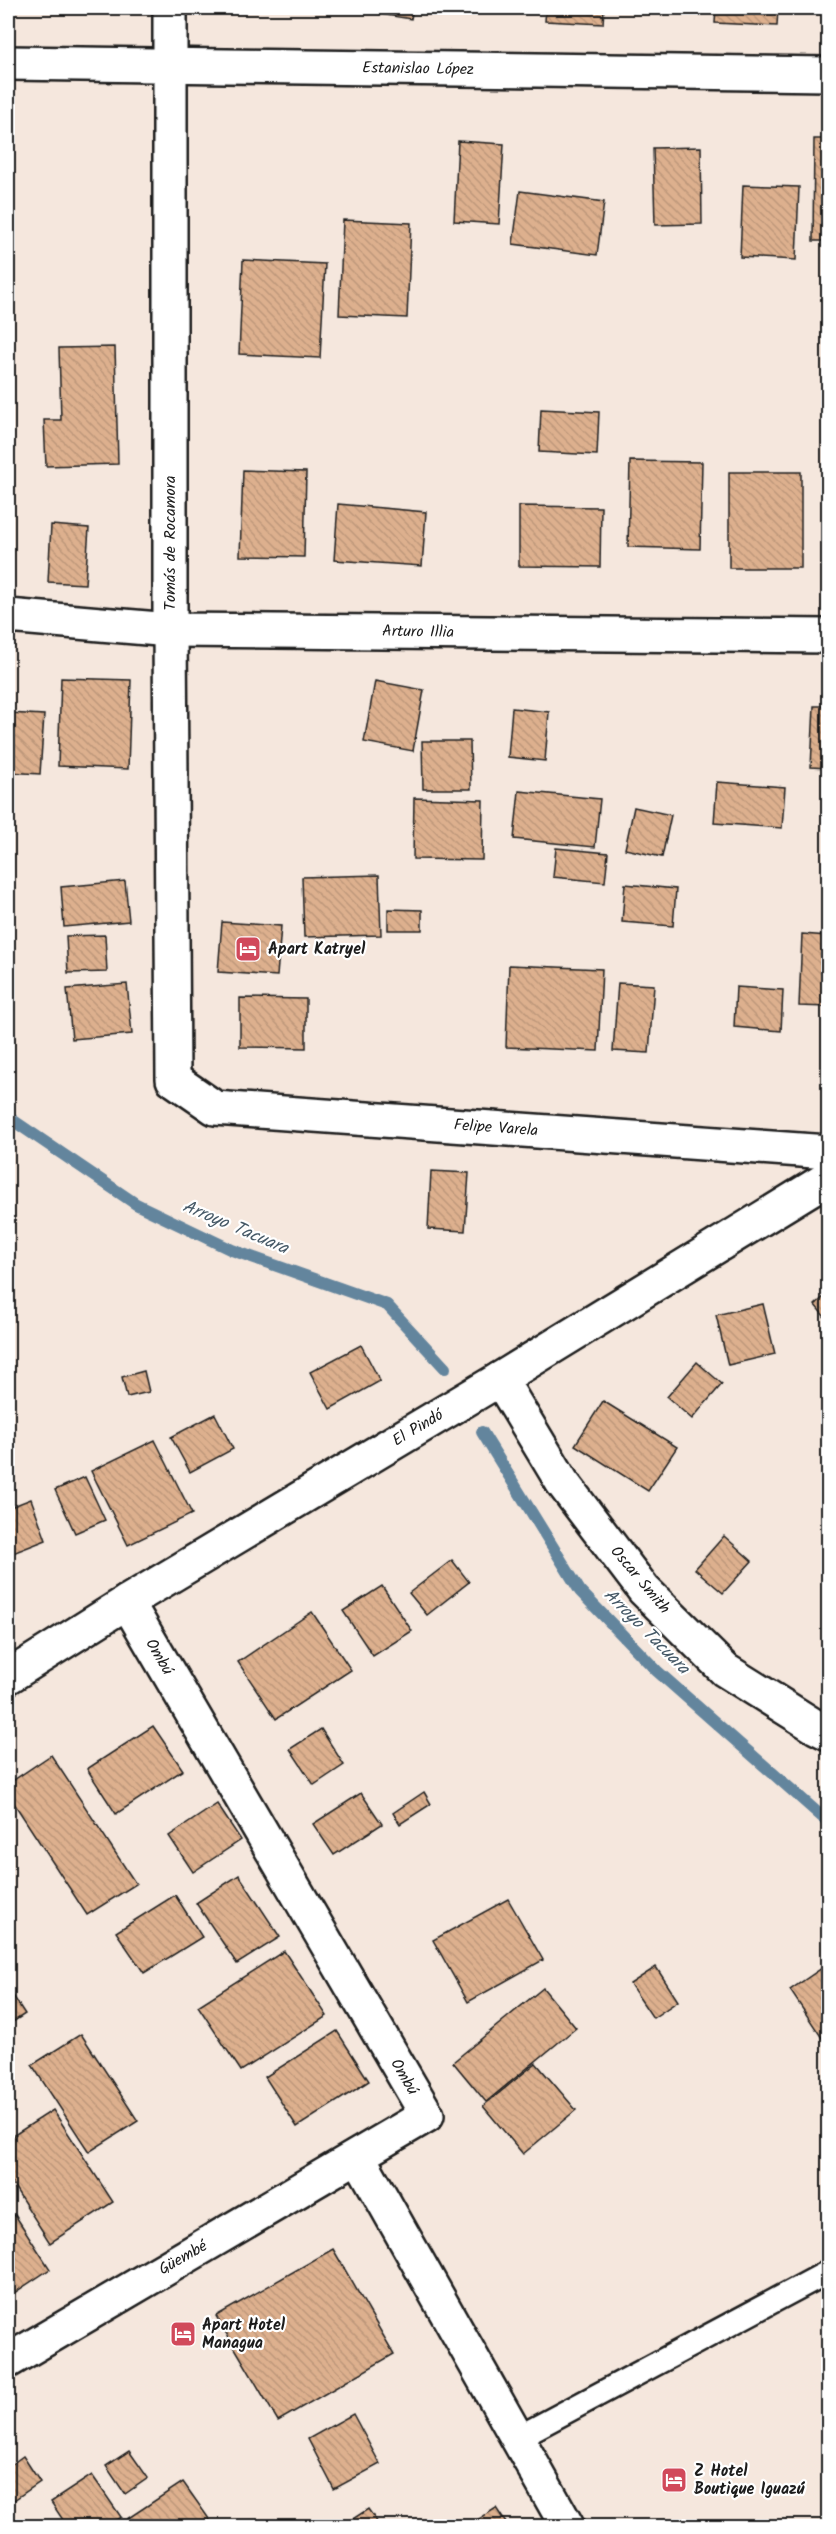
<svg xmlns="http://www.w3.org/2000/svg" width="836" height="2534" font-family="Kalam,sans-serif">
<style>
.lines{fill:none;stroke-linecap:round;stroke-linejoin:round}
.stream{stroke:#64859d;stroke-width:12}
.building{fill:url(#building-back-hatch);stroke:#1c1c1c;stroke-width:1.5}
.lane-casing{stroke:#1c1c1c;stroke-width:27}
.street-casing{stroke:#1c1c1c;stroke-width:38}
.lane{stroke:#fff;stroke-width:22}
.street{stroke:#fff;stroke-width:33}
.labels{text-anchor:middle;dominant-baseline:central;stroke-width:4.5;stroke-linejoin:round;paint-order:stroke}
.street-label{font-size:16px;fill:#1c1c1c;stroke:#fff}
.poi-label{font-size:16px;font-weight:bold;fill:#1c1c1c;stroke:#fff;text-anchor:start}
.water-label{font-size:18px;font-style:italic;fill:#465967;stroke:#fff}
</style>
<defs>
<pattern id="building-back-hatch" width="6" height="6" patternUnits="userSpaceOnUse" patternTransform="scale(1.5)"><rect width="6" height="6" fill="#ddb08e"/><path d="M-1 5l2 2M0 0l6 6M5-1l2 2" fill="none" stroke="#bd977a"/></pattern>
</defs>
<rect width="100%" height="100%" fill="#f5e7dd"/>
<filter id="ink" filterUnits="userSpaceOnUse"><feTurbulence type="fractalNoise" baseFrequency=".0167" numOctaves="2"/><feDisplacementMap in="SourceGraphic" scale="12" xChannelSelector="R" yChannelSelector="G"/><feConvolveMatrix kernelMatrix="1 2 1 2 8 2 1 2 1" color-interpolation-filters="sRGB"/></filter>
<g filter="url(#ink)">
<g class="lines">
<g class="stream">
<path d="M8,1117L136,1204L232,1250L387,1305L445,1368"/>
<path d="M482,1432L580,1591L657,1671L828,1822"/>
</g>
</g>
<g class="building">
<path d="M342,8H413L411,19Z"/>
<path d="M546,8H604L603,24L545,21Z"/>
<path d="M616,8H699V12Z"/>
<path d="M716,8H778L777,26L715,23Z"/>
<path d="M814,139H828V241H813Z"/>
<path d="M458,141L504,144L499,224L454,221Z"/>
<path d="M701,147L702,224L655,225L653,148Z"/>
<path d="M743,185L799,187L796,260L740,257Z"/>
<path d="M520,191L604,202L597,255L513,244Z"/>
<path d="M343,220L411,223L407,318L339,315Z"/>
<path d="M243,260L325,264L320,358L239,354Z"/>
<path d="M115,347L118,464L46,466L44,420H61L59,348Z"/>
<path d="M541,409L599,412L597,455L539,452Z"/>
<path d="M630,461L702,462L700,549L628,547Z"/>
<path d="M243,470L306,472L304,557L240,556Z"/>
<rect x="729" y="472" width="72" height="96"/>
<path d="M338,504L426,512L422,566L334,560Z"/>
<path d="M519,506L601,507L600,567L519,566Z"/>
<path d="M51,525L89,528L85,584L48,582Z"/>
<path d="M61,678L131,680L128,769L58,766Z"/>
<path d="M375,681L424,690L413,751L364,742Z"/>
<path d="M814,706H828V768L811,767Z"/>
<path d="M512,708L549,712L545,761L508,757Z"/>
<path d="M8,713L44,715L40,774L8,772Z"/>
<path d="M422,741H470L471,789H423Z"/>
<path d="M717,782L785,787L782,828L714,823Z"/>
<path d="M519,791L600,799L595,847L514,839Z"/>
<path d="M414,798L483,800L482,860L413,859Z"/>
<path d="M634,807L671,815L662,857L625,849Z"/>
<path d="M556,848L608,853L605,882L553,877Z"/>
<path d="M379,875L381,935L304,937L302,877Z"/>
<path d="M125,881L129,921L64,927L61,887Z"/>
<path d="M625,884L676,889L673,926L622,922Z"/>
<path d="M388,909L422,910V930H388Z"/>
<path d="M222,922L281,926L277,976L218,972Z"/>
<path d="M802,934L828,936V1007L799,1006Z"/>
<path d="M105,935L107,972L68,973L66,936Z"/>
<path d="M509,965L602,969L598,1051L506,1047Z"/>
<path d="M618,983L654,985L649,1053L613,1051Z"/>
<path d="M127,984L132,1034L72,1039L67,989Z"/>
<path d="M736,987L783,990L781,1031L734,1027Z"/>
<path d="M240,998L306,999V1048L240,1047Z"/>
<path d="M431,1171L469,1173L465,1231L428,1229Z"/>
<path d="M828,1293V1321L815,1305Z"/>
<path d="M763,1304L775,1354L728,1365L716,1315Z"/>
<path d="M361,1345L380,1381L330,1409L310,1372Z"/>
<path d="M697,1362L722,1384L692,1419L667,1397Z"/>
<path d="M144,1371L149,1392L127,1397L122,1377Z"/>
<path d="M603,1401L677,1447L648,1491L575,1445Z"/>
<path d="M215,1414L233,1449L190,1472L171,1437Z"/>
<path d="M155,1440L192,1514L128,1545L91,1471Z"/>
<path d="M85,1477L105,1520L75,1533L55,1490Z"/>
<path d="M31,1499L46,1540L8,1555V1508Z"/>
<path d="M724,1536L752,1561L723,1593L695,1569Z"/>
<path d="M452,1560L469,1582L427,1615L409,1593Z"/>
<path d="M382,1586L412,1631L373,1656L343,1611Z"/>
<path d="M312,1612L351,1670L276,1719L238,1662Z"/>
<path d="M153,1726L183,1770L116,1814L87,1769Z"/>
<path d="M321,1729L344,1765L314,1785L290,1749Z"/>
<path d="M51,1755L136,1884L87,1915L8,1794V1784Z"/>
<path d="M424,1792L431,1804L400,1824L393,1813Z"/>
<path d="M361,1793L382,1824L334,1855L313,1824Z"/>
<path d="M217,1804L241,1840L193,1872L169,1836Z"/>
<path d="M239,1875L280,1937L237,1964L196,1903Z"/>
<path d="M175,1895L202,1937L144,1973L116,1932Z"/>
<path d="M508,1899L543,1960L468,2002L433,1940Z"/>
<path d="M284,1951L327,2016L241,2071L198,2006Z"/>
<path d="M828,1964V2047L790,1990Z"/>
<path d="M656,1967L678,2001L653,2018L630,1984Z"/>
<path d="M8,1988L25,2014L8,2025Z"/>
<path d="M543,1988L576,2028L486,2102L453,2062Z"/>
<path d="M337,2031L369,2081L297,2127L265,2077Z"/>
<path d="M81,2034L138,2121L89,2152L32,2065Z"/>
<path d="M536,2063L576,2110L523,2154L483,2106Z"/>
<path d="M53,2110L113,2202L50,2243L8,2177V2139Z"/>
<path d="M15,2215L50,2269L8,2297V2219Z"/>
<path d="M333,2249L394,2354L278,2421L216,2316Z"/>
<path d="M353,2414L380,2464L334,2489L308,2439Z"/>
<path d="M129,2451L148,2478L125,2494L106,2466Z"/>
<path d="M23,2456L40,2482L8,2504V2467Z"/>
<path d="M92,2475L121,2517L106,2526H67L51,2502Z"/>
<path d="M183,2482L214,2526H132L127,2519Z"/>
<path d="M496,2508L508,2526H468Z"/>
<path d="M368,2509L380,2526H342Z"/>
</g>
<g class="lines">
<g class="lane-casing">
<path id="lane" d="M517,2438L828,2272"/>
</g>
<g class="street-casing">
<g id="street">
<path d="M170,8V630L173,1079L215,1108L828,1152"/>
<path d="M8,63L828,74"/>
<path d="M8,616L170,630L828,636"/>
<path d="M500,1379L562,1482L644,1590L725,1670L816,1727L828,1733"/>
<path d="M8,1677L127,1602L500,1379L828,1178"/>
<path d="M358,2156L567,2526"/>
<path d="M8,2361L427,2115L127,1602"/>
</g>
</g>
<use href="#lane" class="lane"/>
<use href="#street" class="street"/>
</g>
</g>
<defs>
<g id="hotel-square" transform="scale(1.35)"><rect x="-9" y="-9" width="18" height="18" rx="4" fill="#d1495b" stroke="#fff"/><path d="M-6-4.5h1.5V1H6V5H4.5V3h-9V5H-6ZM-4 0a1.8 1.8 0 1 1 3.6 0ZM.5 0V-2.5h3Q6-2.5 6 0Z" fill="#fff"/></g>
</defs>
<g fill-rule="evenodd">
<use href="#hotel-square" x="248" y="949"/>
<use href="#hotel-square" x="183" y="2334"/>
<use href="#hotel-square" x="674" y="2480"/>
</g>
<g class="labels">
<g class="street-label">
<text transform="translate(418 69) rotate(1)">Estanislao López</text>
<text transform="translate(170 543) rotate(-90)">Tomás de Rocamora</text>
<text transform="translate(418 632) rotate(1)">Arturo Illia</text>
<text transform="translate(496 1128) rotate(4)">Felipe Varela</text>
<text transform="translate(418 1428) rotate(-31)">El Pindó</text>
<text transform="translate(640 1580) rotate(50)">Oscar Smith</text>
<text transform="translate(159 1657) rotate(60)">Ombú</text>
<text transform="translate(404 2077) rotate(60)">Ombú</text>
<text transform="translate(183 2258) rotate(-30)">Güembé</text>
</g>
<g class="poi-label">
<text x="268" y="949">Apart Katryel</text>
<text x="202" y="2325">Apart Hotel<tspan x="202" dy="18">Managua</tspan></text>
<text x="694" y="2471">Z Hotel<tspan x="694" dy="18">Boutique Iguazú</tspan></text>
</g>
<g class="water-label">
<text transform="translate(235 1228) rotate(23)">Arroyo Tacuara</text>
<text transform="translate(646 1632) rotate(45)">Arroyo Tacuara</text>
</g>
</g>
<rect width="836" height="2534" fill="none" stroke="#fff" stroke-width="30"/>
<rect x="15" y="15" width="806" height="2504" fill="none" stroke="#1c1c1c" stroke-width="2" filter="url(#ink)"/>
</svg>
